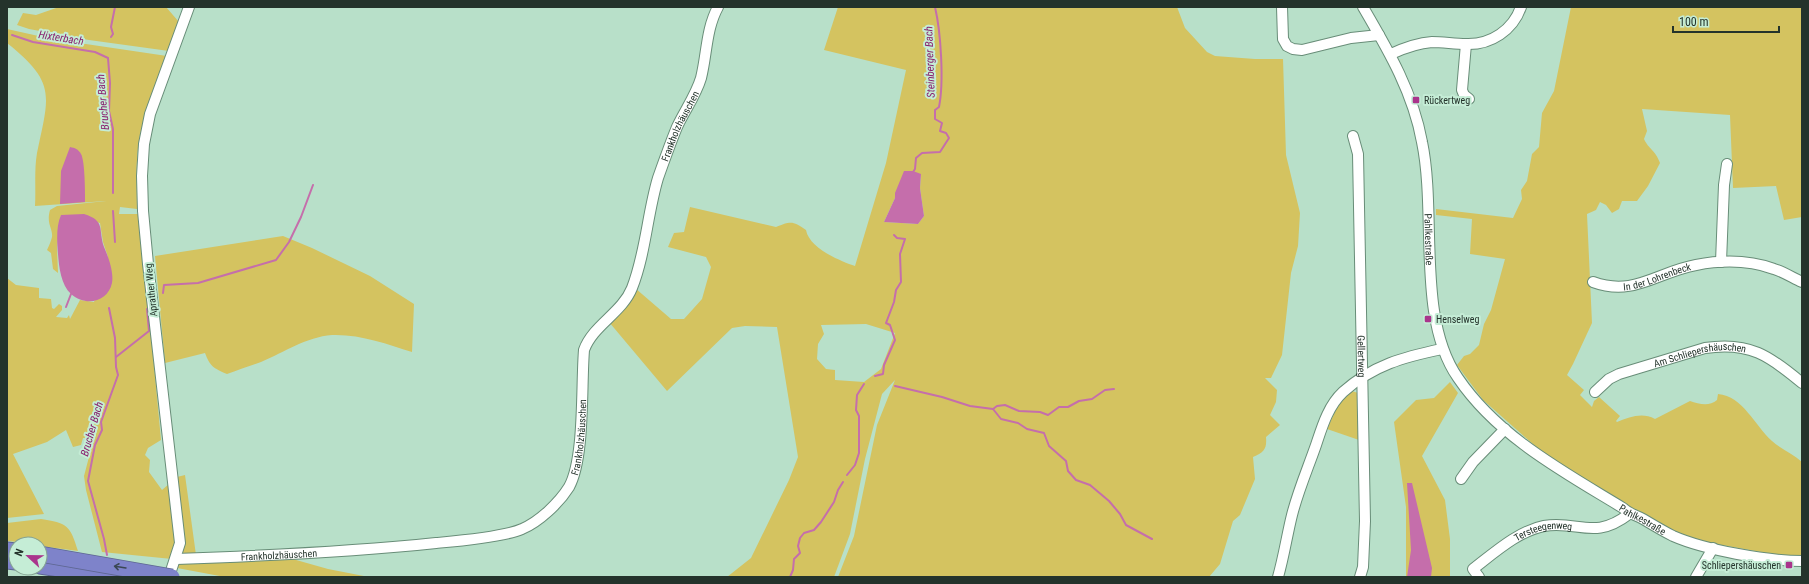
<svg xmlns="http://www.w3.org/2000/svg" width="1809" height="584" font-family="'Roboto Condensed',sans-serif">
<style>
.green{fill:#d4c360;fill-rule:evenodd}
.water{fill:#c56eab}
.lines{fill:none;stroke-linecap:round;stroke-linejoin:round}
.stream{stroke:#c56eab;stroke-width:2}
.minor-casing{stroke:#688d78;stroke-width:12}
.highway-casing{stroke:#5e6792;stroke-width:17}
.minor{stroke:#fff;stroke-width:10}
.highway{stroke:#7e83ca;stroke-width:15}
.highway-bridge-casing{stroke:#5e6792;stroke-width:17;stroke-linecap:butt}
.highway-bridge{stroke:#7e83ca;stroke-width:15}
.oneway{stroke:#3a4753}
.poi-dot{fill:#aa348c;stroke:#c5edd6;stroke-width:1.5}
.labels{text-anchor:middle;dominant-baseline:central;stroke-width:4;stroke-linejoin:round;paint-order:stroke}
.poi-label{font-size:10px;fill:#24332b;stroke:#c5edd6;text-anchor:start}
.street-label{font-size:10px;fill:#24332b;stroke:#c5edd6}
.water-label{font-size:11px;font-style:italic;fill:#892070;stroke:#c5edd6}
</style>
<rect width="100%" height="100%" fill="#b8e0c9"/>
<g class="green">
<path d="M59,7H166L179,22L169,51L89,40L29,29L17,25L23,13L36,15Z"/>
<path d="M838,7H1177L1185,28L1207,52L1215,56L1255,59H1283L1286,155L1300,213L1298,246L1291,273L1282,355L1271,378H1265L1277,390L1276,402L1270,415L1280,425L1266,437C1267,449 1264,452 1253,457L1255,479L1240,515L1233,521L1220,564L1209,577H838L854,536L877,425L895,380L882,394L865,459L850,534L834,577H727L751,558L789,480L798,457L777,327L745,326L732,328L667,391L609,322L635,288L671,319H684L702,299L711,267L706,257L668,247L674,233L684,232L690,207L776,227C791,221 793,221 806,230C809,248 840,261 855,266L886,163L906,70L824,50ZM921,174L920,188L924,216L918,224L884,222L895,198ZM866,324L895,333L881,369L864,382L835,380V370L826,369L817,359L818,344L824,334L821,325Z"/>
<path d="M1571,7H1802V217L1784,220L1776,186L1733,188L1730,115L1642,109L1647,131L1644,139C1649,150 1655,149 1660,163L1648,186L1637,201H1622L1619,209L1612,213L1606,205L1600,202L1596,210L1587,214L1592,323L1573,364L1567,375L1584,390L1580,395L1592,407L1594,401L1599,397L1620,416L1616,421L1617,422C1630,417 1642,412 1655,419L1690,401C1699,404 1709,407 1717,400L1718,394C1743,396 1755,426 1772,441C1781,449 1793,454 1802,462V556L1778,555L1716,544L1691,538L1666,529L1543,453L1483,400L1457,365L1464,356L1470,354L1479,345L1484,324L1491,310L1505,259L1470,254L1472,219L1436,215V209L1513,218L1522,199L1521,190L1527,181L1532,154L1539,147L1542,113L1554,91Z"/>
<path d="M7,29L52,39L167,56C157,82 146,107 140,135C135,159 137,185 137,209L120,207L119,214H140L161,440L148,448L145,455L150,460L149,472L162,490L177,477L185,475L196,555L282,556L328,569L369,577H225L177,568L172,559L102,552L86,490L84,476L94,438H83L81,445L73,447L66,430L47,442L13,454L44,514L7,518V278L16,285L39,288V298L51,299L52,308L54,309L59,304L62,306V310L56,317L67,318L69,315L70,319L80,300L94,302L108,257L103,242L100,223L61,215L57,247L58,273L53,269L51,253L47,250C49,246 51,241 52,237C53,228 46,224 50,210L57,206L106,201L35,206C36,189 34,170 37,153C49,95 57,83 7,43Z"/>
<path d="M283,236L312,248L370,276L414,304L412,352C387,344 360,334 332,335C306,337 285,352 261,362C250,366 238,370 227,374C213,368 210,366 205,353L165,363L155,256Z"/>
<path d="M1450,382L1458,393L1422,456L1445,500L1450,539V577H1406V507L1394,422L1416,400L1434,398Z"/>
<path d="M1352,391L1358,393L1359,440L1327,429L1338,405Z"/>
<path d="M41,519C67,523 70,525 78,551L40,546V544L7,541V523Z"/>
</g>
<g class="water">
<path d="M70,147C75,148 78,149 81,154C85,161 85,192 85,202L60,204L61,171Z"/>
<path d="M904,171H913L921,174L920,188L924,216L918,224L884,222L895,198V193Z"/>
<path d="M84,214C106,221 98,229 104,247C108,256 114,272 112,283C108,302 86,307 71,294C61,285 59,267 58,254C57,242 56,226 61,215Z"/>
<path d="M1407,483H1412L1432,568L1431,577H1407L1411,550Z"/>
</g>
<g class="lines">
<g class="stream">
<path d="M12,35L33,42L95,52L108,58L110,83L109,111L113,129V193"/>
<path d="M111,37L113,34L111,27L115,7"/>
<path d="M913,172L915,169L916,158L922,153L940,152L949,138L946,133L940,131L942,123L935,119V110L939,107C944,82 941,33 935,7"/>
<path d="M113,211L115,242"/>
<path d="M163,293L164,285L198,283L276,260L289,242L301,217L313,185"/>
<path d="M66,307L71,294"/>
<path d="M116,357L149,331L147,309"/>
<path d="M875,376L883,374L884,365L895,340L890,325L886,323L894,302L896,290L901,282L900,254L905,239L897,238L894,235"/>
<path d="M895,386L942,397L970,406L993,409L1001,419L1018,423L1027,429L1044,433L1049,446L1066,461L1068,471L1076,480L1090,485L1109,501L1120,514L1126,525L1152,539"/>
<path d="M993,409L997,406L1005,405L1019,411L1040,412L1048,415L1059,407H1068L1079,401L1092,399L1105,390L1114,389"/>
<path d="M847,475L855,465L859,453V416L856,410L857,395L864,384"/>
<path d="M107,555L104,539L88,481L95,445L102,430L101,422L118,375L116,367L115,338L109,308"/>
<path d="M790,577L793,570L794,559L800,553L798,546L800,538L804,533L814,530L821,522L834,502L838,490L843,482"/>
</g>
<g class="minor-casing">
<g id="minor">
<path d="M1282,7L1283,39L1287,46L1293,49L1302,50L1351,38L1379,35"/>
<path id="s1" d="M1363,7C1388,50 1413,92 1422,142C1437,214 1416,318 1458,378C1498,437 1564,472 1623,508C1629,514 1636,515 1643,519C1653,525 1663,531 1673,536C1705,550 1767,561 1802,561"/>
<path d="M1466,44L1462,90L1464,95L1469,99"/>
<path d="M1391,54C1404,48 1418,43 1432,42C1443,42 1455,44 1466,44C1491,45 1513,30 1521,7"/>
<path id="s2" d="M1353,136L1358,154L1365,521L1363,567L1360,577"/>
<path d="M1721,262L1724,185L1727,164"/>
<path id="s3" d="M1593,282C1634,297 1657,272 1696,265C1722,260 1749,260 1774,269C1784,272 1793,278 1802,282"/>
<path id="s4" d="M1595,392L1609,379L1619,374L1705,348C1749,341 1770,356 1802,383"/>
<path d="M1461,479L1473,462L1505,429"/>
<path id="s5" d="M176,559C263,556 349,552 436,543C457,541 504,537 522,529C539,522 559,503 569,487C585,458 581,386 584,350C593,325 622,313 632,288C646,252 647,215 658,178C664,161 670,144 677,127C685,110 696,95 701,78C707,54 706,29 718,7"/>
<path d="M169,577L180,543L148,264L143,211L142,176L144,144L150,114L189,7"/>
<path d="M1278,577C1284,556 1287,535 1292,515C1298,491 1308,468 1316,445C1322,427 1328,406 1343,392C1373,365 1404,357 1442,349"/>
<path id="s6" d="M1479,577L1473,569C1494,553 1518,531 1544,526C1578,520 1594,541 1629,514"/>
<path d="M1696,577L1713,548"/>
</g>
</g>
<g class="highway-casing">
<g id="highway">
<path d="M7,550L16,551"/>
<path d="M7,561L16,562"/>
<path d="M40,566L111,577"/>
</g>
</g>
<use href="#minor" class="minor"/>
<use href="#highway" class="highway"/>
<g class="highway-bridge-casing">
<path id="highway-bridge" d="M40,554L172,577"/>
</g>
<use href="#highway-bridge" class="highway-bridge"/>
</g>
<defs><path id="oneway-shaft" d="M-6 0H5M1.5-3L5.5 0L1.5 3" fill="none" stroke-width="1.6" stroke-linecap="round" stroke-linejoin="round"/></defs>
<use class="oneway" href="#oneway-shaft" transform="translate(120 567) rotate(-171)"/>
<g class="poi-dot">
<rect x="1412" y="96" width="8" height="8" rx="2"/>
<rect x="1424" y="315" width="8" height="8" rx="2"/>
<rect x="1785" y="561" width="8" height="8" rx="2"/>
</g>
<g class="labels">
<g class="poi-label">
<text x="1424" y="100">Rückertweg</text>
<text x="1436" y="319">Henselweg</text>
<text x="1781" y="565" text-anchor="end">Schliepershäuschen</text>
</g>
<g class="street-label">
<text stroke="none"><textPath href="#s5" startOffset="799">Frankholzhäuschen</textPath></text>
<text stroke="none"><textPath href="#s1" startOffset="246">Pahlkestraße</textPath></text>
<text stroke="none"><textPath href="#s3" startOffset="66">In der Lohrenbeck</textPath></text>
<text transform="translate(151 290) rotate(-96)">Aprather Weg</text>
<text stroke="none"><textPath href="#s2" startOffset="221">Gellertweg</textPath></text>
<text stroke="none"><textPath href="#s4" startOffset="114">Am Schliepershäuschen</textPath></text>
<text stroke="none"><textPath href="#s5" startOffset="463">Frankholzhäuschen</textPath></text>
<text stroke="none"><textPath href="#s1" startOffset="624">Pahlkestraße</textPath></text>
<text stroke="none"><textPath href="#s6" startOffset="92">Tersteegenweg</textPath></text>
<text stroke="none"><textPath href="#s5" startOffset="103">Frankholzhäuschen</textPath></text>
</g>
<g class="water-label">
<text transform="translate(61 38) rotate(9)">Hixterbach</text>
<text transform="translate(930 62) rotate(-92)">Steinberger Bach</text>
<text transform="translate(103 102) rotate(-95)">Brucher Bach</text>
<text transform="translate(92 429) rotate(-74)">Brucher Bach</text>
</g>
</g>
<rect width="1809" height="584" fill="none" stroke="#24332b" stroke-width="16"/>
<g transform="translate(28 556) rotate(292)"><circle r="19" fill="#c5edd6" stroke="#85a392"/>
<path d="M0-3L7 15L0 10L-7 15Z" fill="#aa348c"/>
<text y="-6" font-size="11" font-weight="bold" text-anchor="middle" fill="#24332b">N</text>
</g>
<path d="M1673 26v6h106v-6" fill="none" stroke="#24332b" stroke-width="2"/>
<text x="1679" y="26" font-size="12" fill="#24332b" stroke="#c5edd6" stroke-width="3" paint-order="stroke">100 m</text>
</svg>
